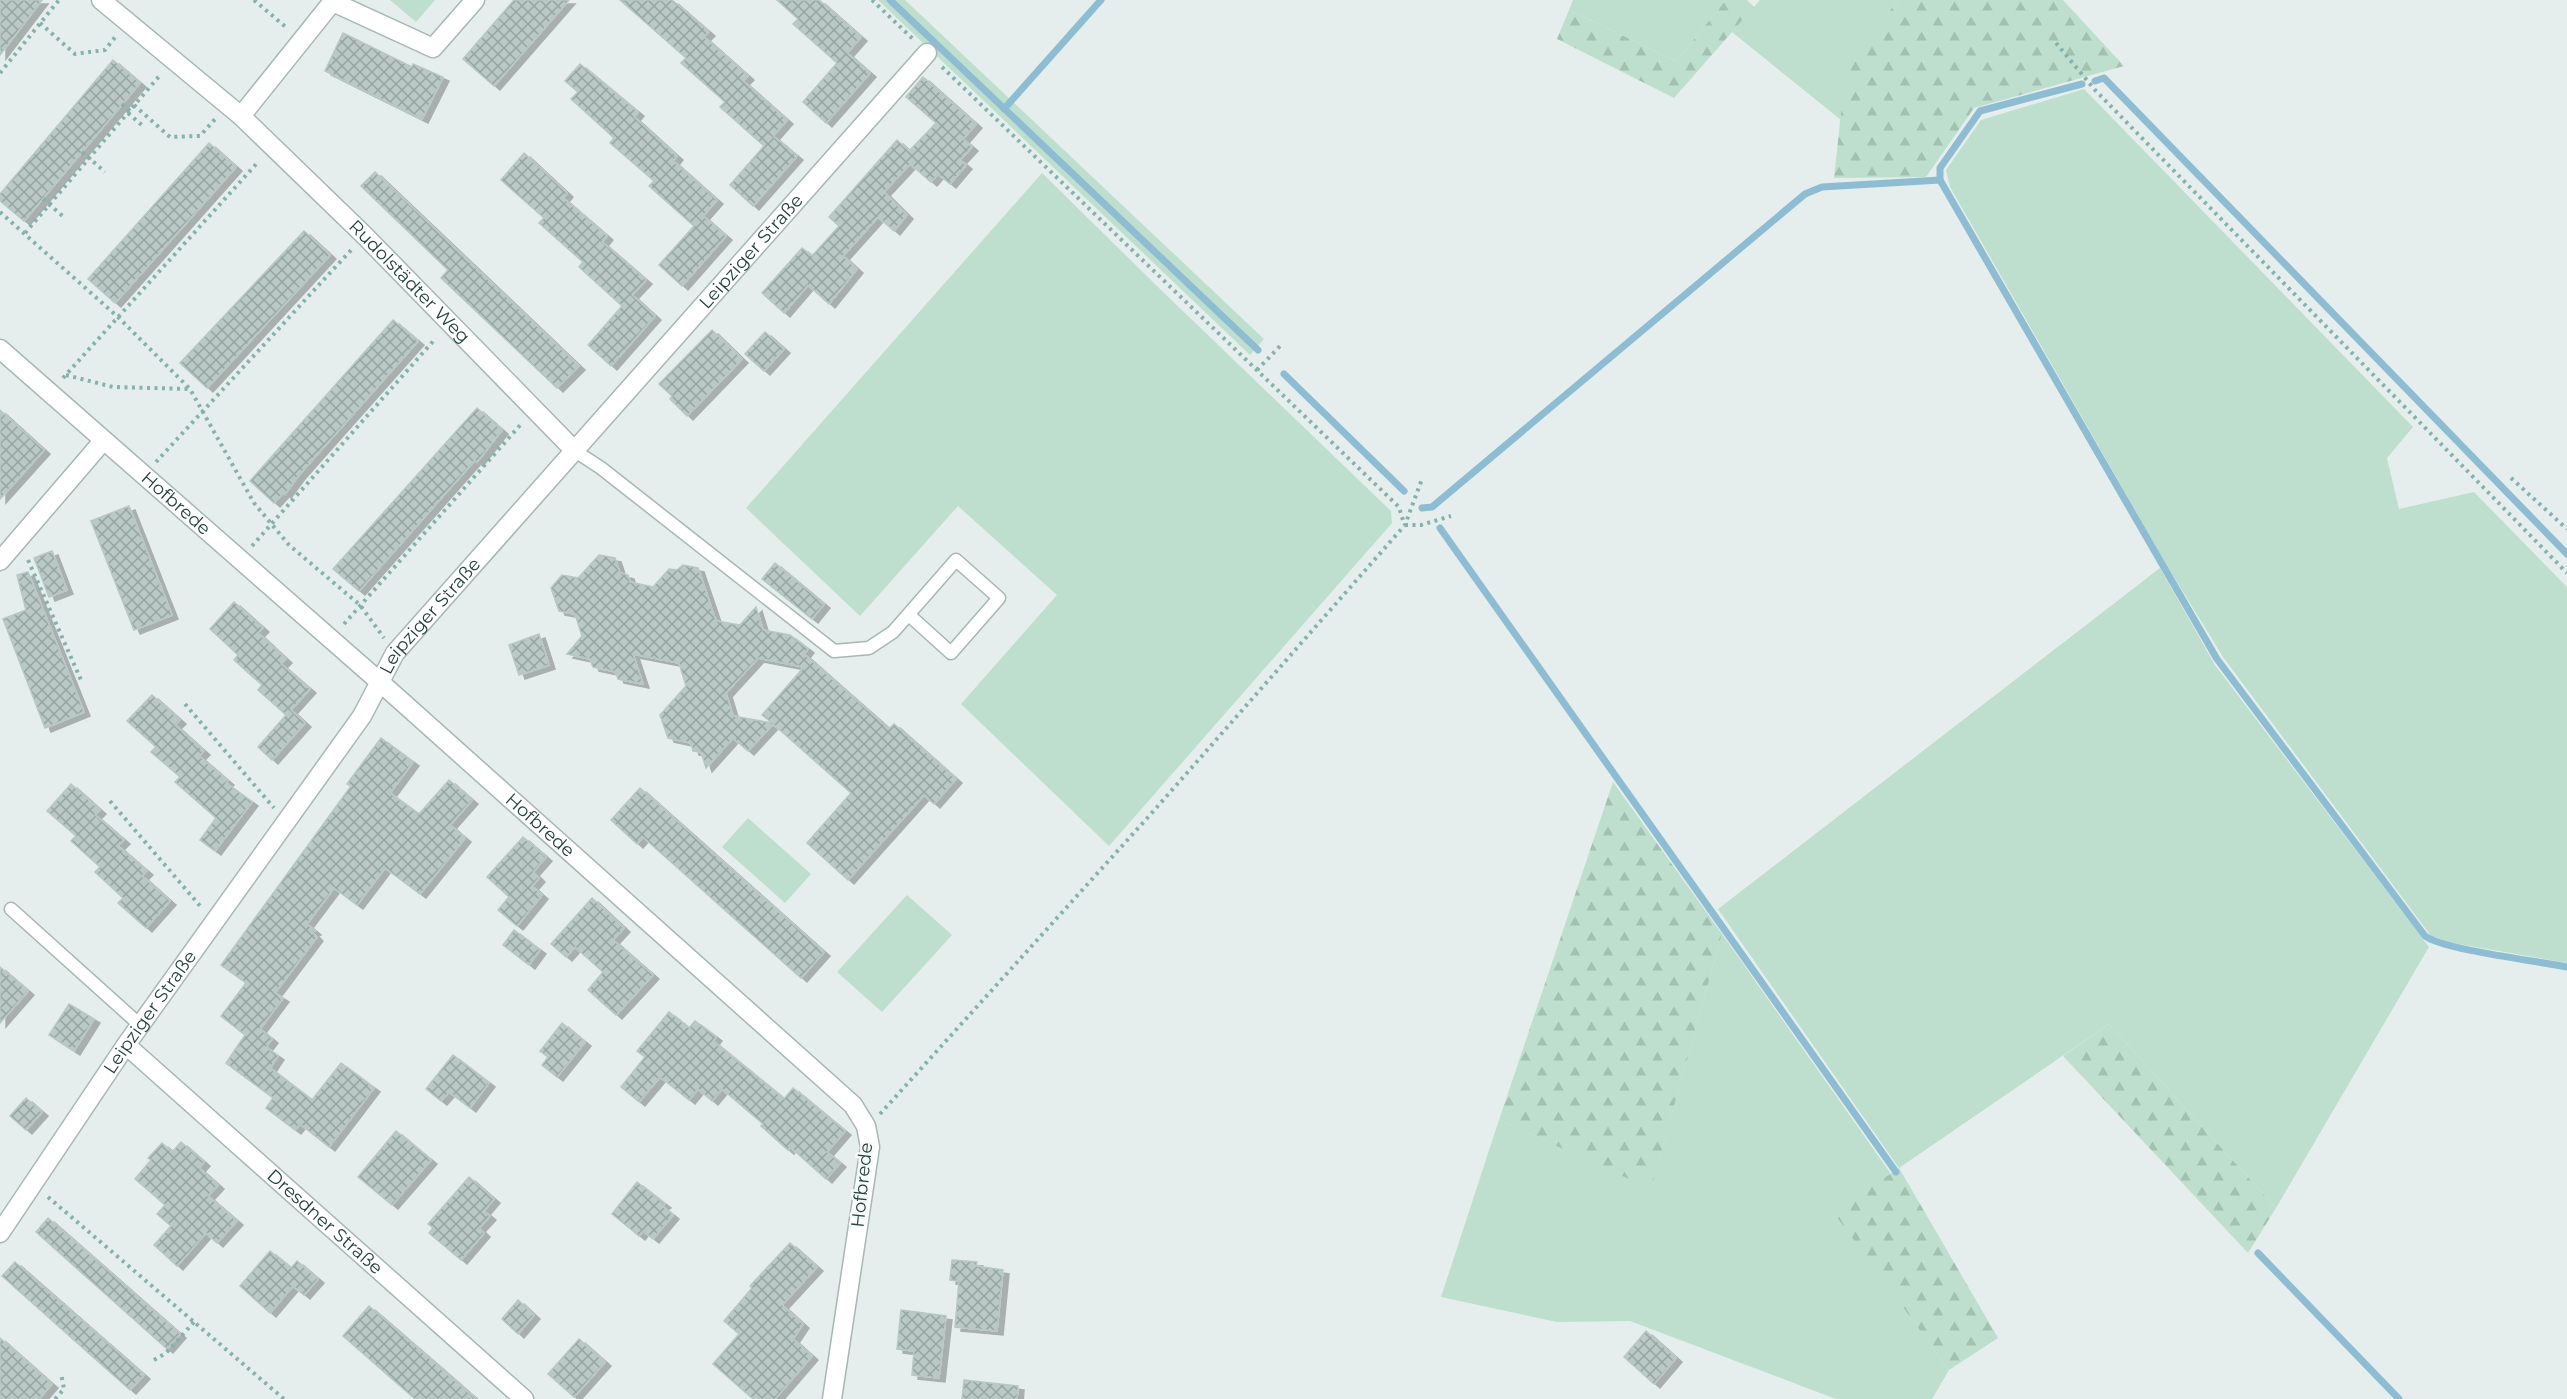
<svg xmlns="http://www.w3.org/2000/svg" width="2567" height="1399" font-family="Montserrat,sans-serif">
<style>
.green{fill:#bedfcd}
.forest{fill:url(#forest-firs)}
.lines{fill:none;stroke-linecap:round;stroke-linejoin:round}
.stream{stroke:#8dbcd3;stroke-width:7}
.building{fill:url(#building-cross-hatch);stroke:#b7c8c4;stroke-width:1.5;fill-rule:evenodd;filter:url(#shadow)}
.service-casing{stroke:#a7b7b4;stroke-width:15}
.minor-casing{stroke:#a7b7b4;stroke-width:21}
.path{stroke:#85b2ac;stroke-width:4;stroke-dasharray:3 4.5;stroke-linecap:butt}
.service{stroke:#fff;stroke-width:12}
.minor{stroke:#fff;stroke-width:18}
.labels{text-anchor:middle;dominant-baseline:central;stroke-width:5;stroke-linejoin:round;paint-order:stroke}
.street-label{font-size:18px;fill:#24413e;stroke:#f6faf9}
</style>
<defs>
<pattern id="forest-firs" width="22" height="20" patternUnits="userSpaceOnUse" patternTransform="scale(1.5)"><rect width="22" height="20" fill="#bedfcd"/><path d="M5 1l3.5 6h-7zM16 11l3.5 6h-7z" fill="#a3c1b1"/></pattern>
<pattern id="building-cross-hatch" width="8" height="8" patternUnits="userSpaceOnUse" patternTransform="scale(1.5)"><rect width="8" height="8" fill="#bac9c5"/><path d="M0 0l8 8M0 8l8-8" fill="none" stroke="#97a5a1"/></pattern>
<filter id="shadow"><feDropShadow dx="6" dy="4" stdDeviation="0" flood-color="#0004"/></filter>
</defs>
<rect width="100%" height="100%" fill="#e5eeec"/>
<g class="green">
<path d="M390,0H435L416,22Z"/>
<path d="M878,0H905L1264,339L1250,355Z"/>
<path d="M1573,0H1726L1676,61L1569,10Z"/>
<path d="M1760,0H1898L1847,67L1841,120L1732,32Z"/>
<path d="M2084,89L2413,427L2387,458L2399,509L2474,492L2567,587V963L2453,943L2431,936L2223,657L2166,564L1950,187L1946,170L1981,120Z"/>
<path d="M1042,173L1160,289L1391,511L1392,523L1109,846L961,704L1057,595L958,506L860,616L746,508Z"/>
<path d="M2160,568L2215,665L2429,947L2276,1208L2109,1024L1899,1168L1718,909Z"/>
<path d="M748,818L811,874L785,903L722,847Z"/>
<path d="M907,895L952,935L882,1012L837,972Z"/>
<path d="M1722,934L1891,1174L1835,1213L1949,1370L1932,1399H1836L1630,1321L1557,1322L1441,1297L1499,1120L1651,1188Z"/>
</g>
<g class="forest">
<path d="M1726,0H1747L1754,7L1674,98L1557,39L1569,10L1676,61Z"/>
<path d="M1898,0H2063L2124,66L1974,108L1926,177L1834,178L1846,67Z"/>
<path d="M1613,782L1722,934L1651,1189L1499,1120Z"/>
<path d="M2109,1024L2276,1208L2248,1253L2063,1056Z"/>
<path d="M1899,1168L1998,1338L1949,1370L1834,1213Z"/>
</g>
<g class="lines">
<g class="stream">
<path d="M890,0L1258,350"/>
<path d="M2095,81L2104,78L2567,554"/>
<path d="M2082,84L1980,111L1940,168V180L2217,659L2425,936C2444,950 2538,961 2567,967"/>
<path d="M1004,109L1101,0"/>
<path d="M1284,374L1404,491"/>
<path d="M1422,508L1432,507L1805,194L1822,187L1940,180"/>
<path d="M1440,528L1896,1172"/>
<path d="M2258,1253L2399,1399"/>
</g>
</g>
<g class="building">
<path d="M0,0H42L0,55Z"/>
<path d="M514,0H569L494,86L463,59Z"/>
<path d="M620,0H672L709,32L704,37L748,76L743,81L787,120L773,136L797,156L753,206L730,185L764,146L720,107L725,102L681,63L686,58Z"/>
<path d="M777,0H819L861,37L847,53L870,73L826,123L803,102L837,63L793,24L798,19Z"/>
<path d="M343,33L412,67L413,64L443,77L422,119L325,71Z"/>
<path d="M113,60L140,83L24,221L0,201V194Z"/>
<path d="M580,64L638,112L634,117L677,156L673,161L717,200L703,216L726,236L682,286L659,265L694,226L649,186L654,181L610,143L614,138L571,99L578,92L565,81Z"/>
<path d="M923,77L976,124L963,139L972,147L960,160L966,165L950,184L938,174L931,182L910,164L884,192L907,215L894,231L878,217L843,256L857,269L829,304L808,285L784,313L762,293L802,248L812,256L839,226L829,217L897,140L909,151L936,123L906,97Z"/>
<path d="M209,143L236,167L115,303L88,279Z"/>
<path d="M524,153L567,193L563,198L607,236L602,242L646,280L632,295L655,316L611,366L588,345L622,306L579,267L583,262L539,223L544,218L501,180Z"/>
<path d="M375,172L579,366L557,388L441,278L448,270L361,186Z"/>
<path d="M304,231L330,255L207,388L180,363Z"/>
<path d="M393,320L418,341L299,475L285,494L284,492L274,503L250,481Z"/>
<path d="M712,330L742,359L687,416L670,399L672,396L659,384Z"/>
<path d="M765,332L784,349L764,371L745,354Z"/>
<path d="M477,408L502,430L477,462L475,460L359,591L333,569Z"/>
<path d="M0,410L44,450L0,499Z"/>
<path d="M129,506L172,615L134,630L91,521Z"/>
<path d="M52,551L67,590L49,597L34,558Z"/>
<path d="M599,555L615,558L620,573L628,575L630,582L653,587L669,569L677,570L683,565L698,568L716,621L740,625L756,607L763,630L790,635L808,649L804,654L889,729L894,724L956,779L934,804L924,795L848,880L807,843L851,793L773,724L748,751L733,738L706,768L701,752L693,751L691,743L668,738L660,715L686,686L679,663L633,654L643,684L618,679L616,672L593,667L590,659L567,654L582,636L575,614L559,611L551,588L562,575L578,578ZM758,658L804,667L762,715L772,723L733,716L726,693Z"/>
<path d="M775,563L824,604L812,619L762,579Z"/>
<path d="M28,572L84,712L45,728L3,619L26,610L17,575Z"/>
<path d="M234,602L263,628L258,633L286,659L281,664L310,689L291,710L305,723L272,760L258,747L286,715L258,690L262,685L234,660L238,655L210,629Z"/>
<path d="M539,634L549,665L519,675L509,645Z"/>
<path d="M152,695L180,720L175,725L204,751L199,756L228,781L226,783L252,802L215,851L200,840L216,818L175,782L180,777L151,752L156,747L127,721Z"/>
<path d="M381,738L413,762L390,793L419,814L449,780L472,800L450,825L465,838L420,894L385,868L357,905L334,888L307,924L315,931L312,932L317,937L275,993L283,998L260,1029L272,1039L266,1047L278,1056L270,1068L312,1100L341,1063L374,1088L329,1147L300,1124L295,1130L266,1108L273,1098L226,1063L245,1035L221,1016L246,983L221,965L351,786L347,784Z"/>
<path d="M71,784L100,810L95,815L124,840L118,846L147,871L142,876L170,901L146,928L118,903L123,898L95,872L100,867L71,841L76,836L47,811Z"/>
<path d="M640,788L824,952L801,978L643,837L637,844L611,820Z"/>
<path d="M523,837L546,857L533,872L539,878L532,886L542,895L517,926L498,910L509,897L487,877Z"/>
<path d="M592,898L624,928L613,940L653,975L616,1015L588,990L603,972L575,947L566,957L551,944Z"/>
<path d="M514,930L540,950L529,965L503,945Z"/>
<path d="M0,967L28,991L0,1023Z"/>
<path d="M69,1004L94,1019L74,1051L49,1035Z"/>
<path d="M669,1012L689,1028L695,1021L716,1037L713,1041L784,1099L793,1088L845,1131L827,1152L840,1163L826,1179L790,1147L788,1150L761,1126L763,1124L722,1089L712,1101L698,1089L689,1100L660,1077L639,1102L621,1087L645,1057L637,1051Z"/>
<path d="M562,1023L585,1042L557,1077L542,1065L548,1057L540,1051Z"/>
<path d="M453,1055L489,1083L470,1108L449,1092L441,1101L426,1089Z"/>
<path d="M26,1098L42,1112L26,1130L10,1116Z"/>
<path d="M396,1131L431,1160L392,1205L358,1177Z"/>
<path d="M181,1142L204,1162L199,1168L218,1185L208,1196L237,1221L217,1243L206,1233L177,1266L154,1245L171,1226L157,1214L165,1205L135,1179L151,1160L148,1158L162,1143L172,1152Z"/>
<path d="M469,1177L494,1199L484,1211L490,1216L479,1228L484,1233L461,1260L429,1233L433,1228L428,1224Z"/>
<path d="M637,1182L665,1204L662,1206L673,1215L653,1239L643,1231L639,1236L612,1214Z"/>
<path d="M48,1218L180,1334L167,1349L36,1232Z"/>
<path d="M790,1243L817,1267L782,1305L803,1324L793,1339L812,1356L775,1399H753L713,1364L739,1334L724,1321L752,1288L750,1286Z"/>
<path d="M270,1251L291,1268L297,1261L318,1279L304,1295L293,1286L270,1313L240,1286Z"/>
<path d="M952,1260L977,1262L976,1266L1003,1270L997,1331L955,1327L959,1281L950,1280Z"/>
<path d="M15,1262L144,1375L130,1390L2,1276Z"/>
<path d="M518,1300L534,1315L518,1334L502,1319Z"/>
<path d="M369,1306L435,1363L476,1399H415L392,1379L343,1336Z"/>
<path d="M901,1310L946,1316L939,1378L912,1375L914,1351L897,1349Z"/>
<path d="M1646,1331L1676,1358L1654,1384L1624,1357Z"/>
<path d="M0,1338L52,1384L39,1399H0Z"/>
<path d="M579,1339L605,1362L574,1397L548,1374Z"/>
<path d="M964,1380L1018,1386L1017,1399H962Z"/>
</g>
<g class="lines">
<g class="service-casing">
<g id="service">
<path d="M575,451L601,468L834,651L869,648L893,632L956,560L999,598L951,653L909,615"/>
<path d="M11,909L140,1025"/>
</g>
</g>
<g class="minor-casing">
<g id="minor">
<path id="s1" d="M101,0L241,116L364,235L575,451"/>
<path d="M333,2L433,48L475,0"/>
<path d="M241,116L334,0"/>
<path id="s2" d="M0,349L381,683L853,1105L866,1126L870,1147L832,1399"/>
<path d="M0,561L103,441"/>
<path id="s3" d="M126,1045L524,1399"/>
<path id="s4" d="M0,1233L126,1045L362,716L395,653L927,53"/>
</g>
</g>
<g class="path">
<path d="M254,0L288,29"/>
<path d="M872,0L913,39"/>
<path d="M40,23L75,54L105,50L116,36"/>
<path d="M2056,43L2095,90L2567,573"/>
<path d="M942,67L1399,507L1404,524"/>
<path d="M0,73L59,0"/>
<path d="M122,104L130,111"/>
<path d="M134,105L170,137L200,136L216,118"/>
<path d="M128,113L144,127"/>
<path d="M82,152L105,172"/>
<path d="M43,199L65,218"/>
<path d="M0,212L119,318L190,389L254,503L289,545L360,605L384,638"/>
<path d="M25,233L161,74"/>
<path d="M1257,370L1282,344"/>
<path d="M66,375L113,387L190,389"/>
<path d="M63,378L259,161"/>
<path d="M156,462L352,249"/>
<path d="M2511,478L2567,529"/>
<path d="M1405,525H1421L1451,516"/>
<path d="M252,546L436,338"/>
<path d="M28,560L81,680"/>
<path d="M344,624L522,423"/>
<path d="M185,704L274,808"/>
<path d="M110,801L201,907"/>
<path d="M880,1114L1150,815L1405,525L1422,479"/>
<path d="M48,1197L284,1399"/>
<path d="M154,1360L166,1353L195,1321"/>
<path d="M55,1399L64,1389L61,1373"/>
</g>
<use href="#service" class="service"/>
<use href="#minor" class="minor"/>
</g>
<g class="labels">
<g class="street-label">
<text stroke="none"><textPath href="#s4" startOffset="1239">Leipziger Straße</textPath></text>
<text stroke="none"><textPath href="#s1" startOffset="418">Rudolstädter Weg</textPath></text>
<text stroke="none"><textPath href="#s2" startOffset="234">Hofbrede</textPath></text>
<text stroke="none"><textPath href="#s4" startOffset="753">Leipziger Straße</textPath></text>
<text stroke="none"><textPath href="#s2" startOffset="720">Hofbrede</textPath></text>
<text stroke="none"><textPath href="#s4" startOffset="267">Leipziger Straße</textPath></text>
<text transform="translate(862 1185) rotate(-84)">Hofbrede</text>
<text stroke="none"><textPath href="#s3" startOffset="266">Dresdner Straße</textPath></text>
</g>
</g>
</svg>
